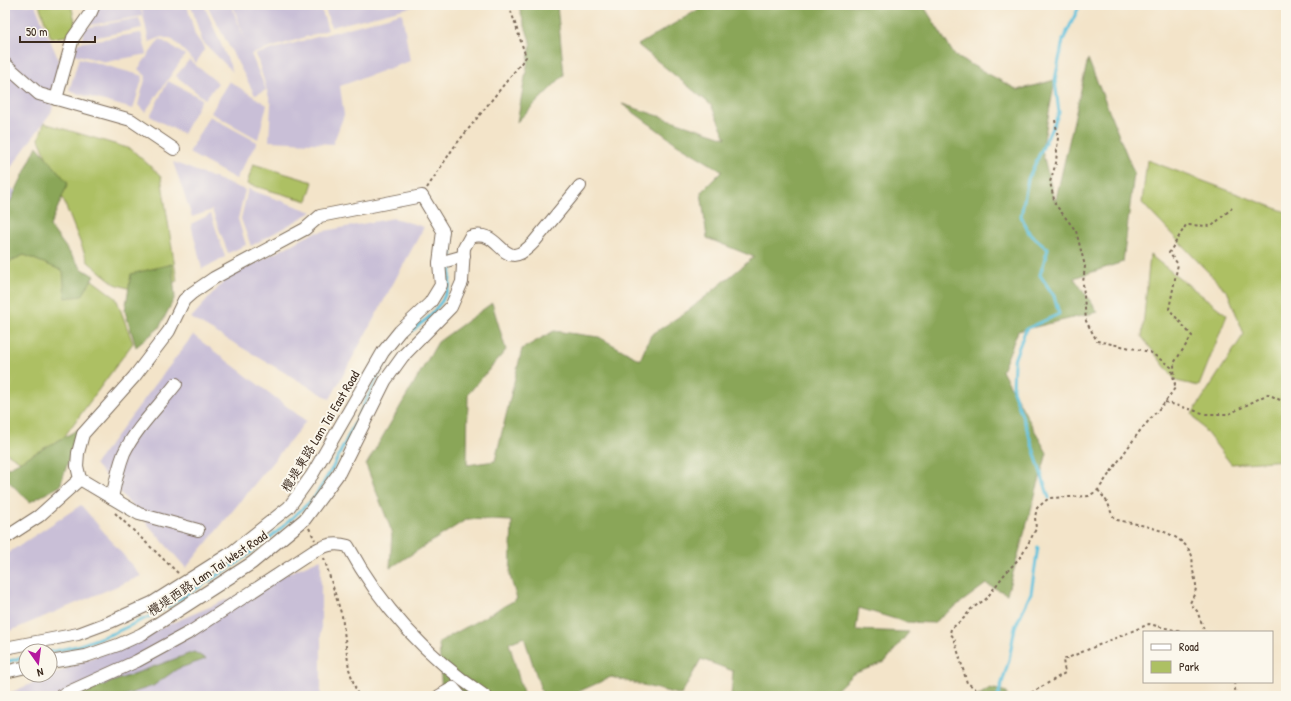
<svg xmlns="http://www.w3.org/2000/svg" width="1291" height="701" font-family="'Patrick Hand','LXGW WenKai TC',sans-serif">
<style>
.industrial{fill:#c9bfd7}
.green{fill:#adc063;stroke:#747540}
.forest{fill:#8aa659;stroke:#62683c}
.lines{fill:none;stroke-linecap:round;stroke-linejoin:round}
.stream{stroke:#5fc1dd;stroke-width:3}
.minor-casing{stroke:#7b6b5a;stroke-width:14}
.path{stroke:#7b6b5a;stroke-width:2;stroke-dasharray:3 3;stroke-linecap:butt}
.minor{stroke:#fff;stroke-width:12}
.labels{text-anchor:middle;dominant-baseline:central;stroke-width:4;stroke-linejoin:round;paint-order:stroke}
.street-label{font-size:13px;fill:#3b2a1e;stroke:#fbf7ec}
</style>
<rect width="100%" height="100%" fill="#fbf7ec"/>
<filter id="ink" filterUnits="userSpaceOnUse"><feTurbulence type="fractalNoise" baseFrequency=".025" numOctaves="2"/><feDisplacementMap in="SourceGraphic" scale="8" xChannelSelector="R" yChannelSelector="G"/><feConvolveMatrix kernelMatrix="1 2 1 2 8 2 1 2 1" color-interpolation-filters="sRGB"/></filter>
<filter id="wash" filterUnits="userSpaceOnUse"><feTurbulence type="fractalNoise" baseFrequency=".012" numOctaves="4" result="noise"/><feDisplacementMap in="SourceGraphic" scale="16" xChannelSelector="R" yChannelSelector="G"/><feGaussianBlur stdDeviation="0.9" result="paint"/><feColorMatrix in="noise" values="0 0 0 0 0 0 0 0 0 0 0 0 0 0 0 0 0 1.4 0 .05"/><feComposite in="paint" operator="in"/></filter>
<g filter="url(#wash)">
<rect width="100%" height="100%" fill="#f3e4c9"/>
<g class="industrial">
<path d="M5,5H35L59,61L52,111L10,169L5,171Z"/>
<path d="M90,5H139L143,16L84,26Z"/>
<path d="M141,5H187L195,35L205,49L196,63L173,40L162,37L149,42Z"/>
<path d="M191,5H204L233,72L202,41Z"/>
<path d="M207,5H231L245,40L233,5H320L328,30L251,54L266,90L255,95Z"/>
<path d="M324,5H419L331,27Z"/>
<path d="M402,13L410,61L340,86L344,115L333,144L269,141L271,104L256,54Z"/>
<path d="M139,18L142,28L82,40L84,28Z"/>
<path d="M141,33L147,54L106,62L74,54L78,43Z"/>
<path d="M160,39L185,55L145,112L138,105L146,76L138,69Z"/>
<path d="M79,58L143,76L133,109L69,91Z"/>
<path d="M189,60L218,83L205,99L176,76Z"/>
<path d="M168,81L202,99L183,134L150,116Z"/>
<path d="M229,81L267,105L258,139L211,113Z"/>
<path d="M209,116L257,142L236,179L189,153Z"/>
<path d="M173,162L245,190L238,219L246,245L228,253L212,210L192,217Z"/>
<path d="M5,187L17,191L5,230Z"/>
<path d="M248,189L312,212L251,246L241,219Z"/>
<path d="M211,214L225,257L202,269L191,224Z"/>
<path d="M394,218L424,227L330,399L191,318L228,277L314,233Z"/>
<path d="M193,335L306,421L186,568L95,464Z"/>
<path d="M81,505L141,576L5,633V555Z"/>
<path d="M321,559V696H5V695Z"/>
</g>
<g class="green">
<path d="M39,5H71L76,25L68,36L51,38Z"/>
<path d="M44,123L131,149L161,176L177,281L146,294L115,284L88,262L39,139Z"/>
<path d="M1147,160L1286,212V460L1231,464L1192,414L1244,334L1228,293L1142,203Z"/>
<path d="M253,164L313,182L307,201L247,184Z"/>
<path d="M21,248L52,250L116,298L133,343L50,456L26,465L5,452V267Z"/>
<path d="M1150,255L1227,315L1199,386L1176,381L1142,337Z"/>
</g>
<g class="forest">
<path d="M518,5H557L564,75L517,122L531,44Z"/>
<path d="M706,5H923L955,56L1018,90L1055,80L1042,150L1055,203L1088,59L1134,173L1123,262L1074,278L1098,312L1018,331L1002,371L1047,453L1007,594L986,584L933,623L905,622L859,608L856,630L909,632L885,662L853,674L830,696H731L733,671L701,659L681,695L611,677L569,696H543L524,637L509,643L524,696H442L439,642L517,599L510,576L512,521L467,519L390,568L392,532L366,465L438,342L492,303L506,350L468,394L467,465L495,461L522,349L554,331L599,337L640,360L651,335L689,310L754,257L707,238L701,192L722,171L677,144L622,104L726,138L711,105L638,45Z"/>
<path d="M37,146L68,183L50,226L81,268L94,276L82,296L65,298L63,271L24,255L5,264V213Z"/>
<path d="M172,264L175,297L159,328L136,347L125,311L131,274Z"/>
<path d="M79,429L60,486L30,502L5,478V467L8,468Z"/>
<path d="M194,652L206,659L177,669L153,686L122,696H73Z"/>
<path d="M990,688L1007,692V696H977Z"/>
</g>
<g class="lines">
<g class="stream">
<path d="M448,231L451,239V257"/>
<path d="M1049,498L1027,429L1013,391L1014,360L1026,329L1059,314L1054,296L1040,275L1048,249L1029,233L1021,216L1028,179L1059,113L1055,80L1063,40L1080,5"/>
<path d="M50,652L77,646L114,633L159,612L237,563L278,531L314,498L333,467L385,362L404,337L428,318L442,301L449,286L452,262"/>
<path d="M5,662L26,657"/>
<path d="M998,696L1009,660L1015,627L1031,593L1038,547"/>
</g>
</g>
</g>
<g filter="url(#ink)">
<g class="lines">
<g class="minor-casing">
<g id="minor">
<path d="M5,64L39,94L131,120L174,149"/>
<path d="M56,99L73,38L91,12L94,5"/>
<path d="M439,263L464,256"/>
<path d="M112,498C115,483 118,468 124,453C136,428 159,406 176,384"/>
<path d="M5,538L39,516L80,479"/>
<path d="M5,648L78,634L110,622L152,603L231,553L289,507L312,475L383,352L400,331L430,303L441,285L439,263L443,231L422,196L320,216L305,229L214,278L192,293L184,300L169,331L134,377L83,434L78,453L77,466L80,479L139,514L198,530"/>
<path d="M50,662L86,656L118,645L142,634L252,563L305,519L339,473L385,381L403,356L451,307L462,282L464,248L470,237C503,226 501,278 534,242L580,186"/>
<path d="M5,672L26,667"/>
<path d="M60,696L137,661L192,631L314,551C326,545 334,542 348,546C381,607 427,657 485,696"/>
<path d="M439,696L453,688L460,696"/>
</g>
</g>
<g class="path">
<path d="M1055,120L1058,137L1056,163L1050,182L1055,204L1076,231L1085,266L1083,283L1086,321L1097,341L1150,352L1171,367L1175,384"/>
<path d="M427,188L454,147L526,57L509,5"/>
<path d="M1165,402L1206,414H1229L1268,394L1286,403"/>
<path d="M1098,490L1108,503L1112,515L1117,520C1139,525 1183,530 1192,556C1193,561 1192,566 1193,571C1197,588 1198,587 1190,603L1197,611L1205,632"/>
<path d="M115,513L179,574"/>
<path d="M309,528L315,540"/>
<path d="M324,558L342,616L349,669L358,696"/>
<path d="M1234,682L1236,696"/>
<path d="M978,694L988,696"/>
<path d="M977,696L975,688L967,683L954,638L950,633L951,629L964,618L971,609L986,599L1004,575L1022,555L1036,529L1035,517L1037,508L1049,498L1089,496L1098,490L1139,432L1165,402L1175,388L1174,363L1192,336L1169,309L1178,264L1169,253L1186,225L1212,226L1232,208"/>
<path d="M1026,696L1065,673L1063,660L1149,624L1182,632"/>
</g>
<use href="#minor" class="minor"/>
</g>
</g>
<g class="labels">
<g class="street-label">
<text transform="translate(320 431) rotate(-59)">欖堤東路 Lam Tai East Road</text>
<text transform="translate(207 573) rotate(-34)">欖堤西路 Lam Tai West Road</text>
</g>
</g>
<rect width="1291" height="701" fill="none" stroke="#fbf7ec" stroke-width="20"/>
<rect x="1143" y="631" width="130" height="52" fill="#fbf7ec" stroke="#aea59a"/>
<rect x="1151" y="644" width="20" height="6" fill="#ffffff" stroke="#aea59a"/>
<text x="1179" y="651" font-size="12" fill="#3b2a1e">Road</text>
<rect x="1151" y="661" width="20" height="12" fill="#adc063" stroke="#aea59a"/>
<text x="1179" y="671" font-size="12" fill="#3b2a1e">Park</text>
<g transform="translate(38 663) rotate(166)"><circle r="19" fill="#fbf7ec" stroke="#aea59a"/>
<path d="M0-3L7 15L0 10L-7 15Z" fill="#b5179e"/>
<text y="-6" font-size="11" font-weight="bold" text-anchor="middle" fill="#3b2a1e">N</text>
</g>
<path d="M20 36v6h75v-6" fill="none" stroke="#3b2a1e" stroke-width="2"/>
<text x="26" y="36" font-size="12" fill="#3b2a1e" stroke="#fbf7ec" stroke-width="3" paint-order="stroke">50 m</text>
</svg>
